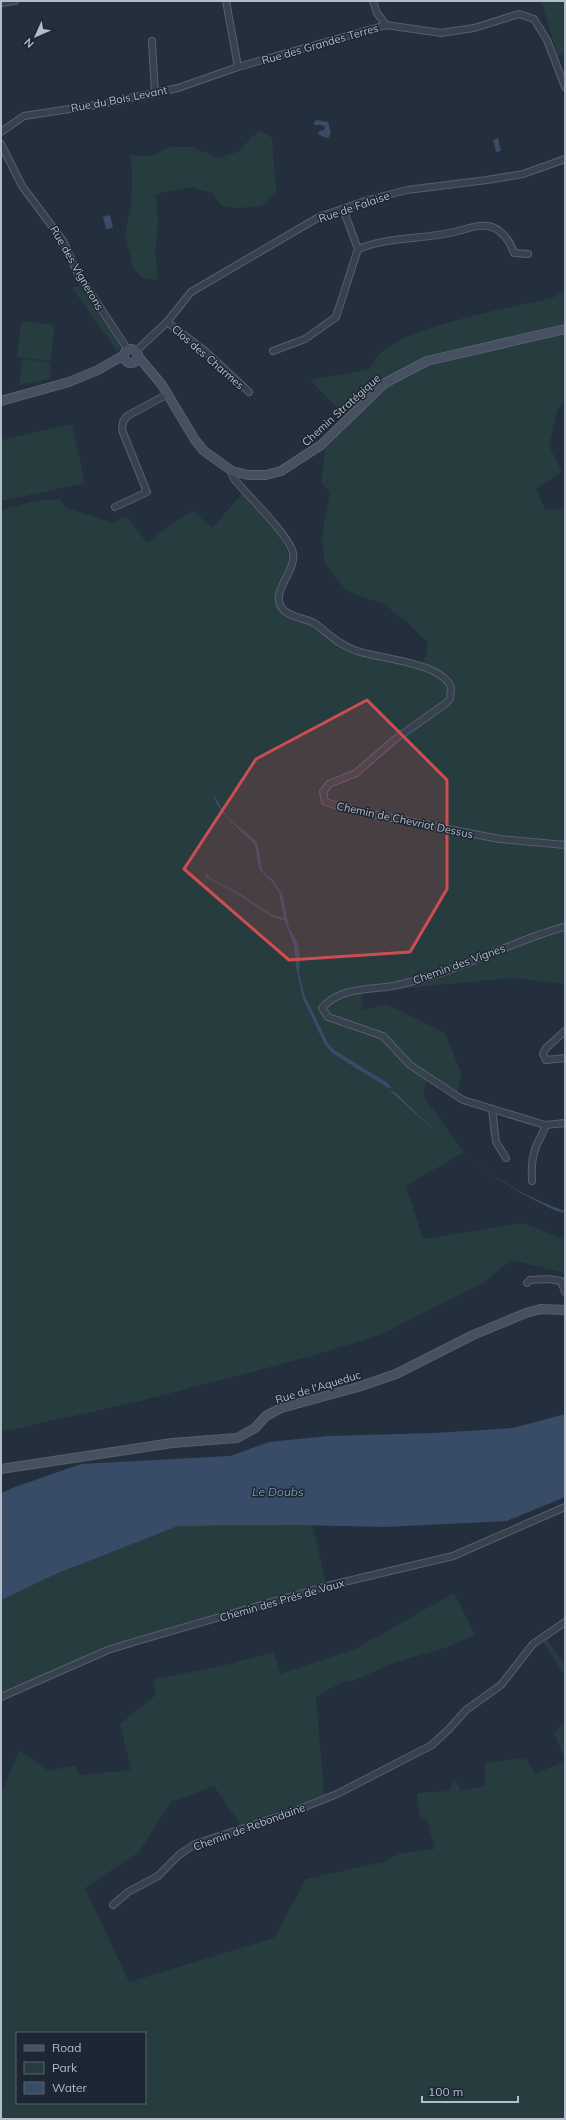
<svg xmlns="http://www.w3.org/2000/svg" width="566" height="2120" font-family="Mulish,sans-serif">
<style>
.green{fill:#263c3f;fill-rule:evenodd}
.water{fill:#394c67}
.lines{fill:none;stroke-linecap:round;stroke-linejoin:round}
.street-casing{stroke:#565f6c;stroke-width:8}
.secondary-casing{stroke:#565f6c;stroke-width:10}
.street{stroke:#38414e;stroke-width:6}
.secondary{stroke:#465061;stroke-width:8}
.marked{fill:#ce4d50;fill-opacity:0.2;stroke:#ce4d50;stroke-width:3;stroke-linejoin:round}
.labels{text-anchor:middle;dominant-baseline:central;stroke-width:3;stroke-linejoin:round;paint-order:stroke}
.street-label{font-size:11px;fill:#b4bcc9;stroke:#1d2633}
.water-label{font-size:12px;font-style:italic;fill:#7c92b1;stroke:#1d2633}
</style>
<rect width="100%" height="100%" fill="#242f3e"/>
<g class="green">
<path d="M541,1H565V54L558,56Z"/>
<path d="M261,131L272,138L276,192L261,206L238,208L222,206L212,193L190,187L156,194L158,223L155,251L158,280L142,278L133,267L125,234L131,206L132,176L130,155L151,156L170,147H192L219,158L240,151L251,137Z"/>
<path d="M80,286L118,343L120,347L118,352L72,288Z"/>
<path d="M565,291V402L557,410L549,446L562,472L536,488L545,510L565,509V984L513,978L362,992L363,1010L387,1004L445,1033L462,1075L457,1094L427,1079L423,1096L464,1152L406,1186L423,1239L523,1223L565,1240L564,1273L511,1260L483,1283L382,1334L312,1356L140,1401L1,1432V510L34,501L60,499L66,508L113,523L126,516L147,543L173,523L193,511L212,528L242,494L279,535L290,558L277,589L276,603L284,612L312,625L348,650L420,669L427,652V642L406,621L382,603L360,596L346,590L325,563L322,537L330,492L321,483L325,447L351,422L310,380L369,369C373,364 377,356 382,352C412,325 510,308 552,298Z"/>
<path d="M21,321L55,325L50,361L17,357Z"/>
<path d="M22,359L49,362L51,369L49,379L19,385Z"/>
<path d="M72,424L85,483L1,501V440Z"/>
<path d="M312,1525L327,1586L108,1650L1,1697V1600L8,1596L56,1574L178,1526Z"/>
<path d="M454,1593L475,1635L445,1648L396,1662L355,1680L340,1683L316,1697L324,1795L241,1825L214,1786L171,1802L139,1852L85,1888L129,1982L274,1938L306,1879L383,1862L401,1853L435,1849L427,1820L420,1819L417,1793L449,1791L454,1782H457L461,1791L485,1786V1763L525,1758L535,1774L565,1761V2119H1V1789L4,1788L19,1750L48,1771L76,1765L78,1775L131,1770L120,1724L155,1696L154,1679L218,1667L274,1652L280,1674L355,1649ZM17,2033H145V2103H17Z"/>
<path d="M545,1637L565,1665V1677L542,1640Z"/>
<path d="M565,1723V1760L554,1733Z"/>
</g>
<g class="water">
<path d="M316,120L328,122L331,133L329,137L326,138L318,134L319,131L324,130L325,127L322,125H315L314,123Z"/>
<path d="M498,138L501,151L496,152L493,140Z"/>
<path d="M110,215L113,228L106,229L103,217Z"/>
<path d="M213,793L227,817L256,841L259,849L262,870L274,881L283,896L289,928L297,941L300,957L299,973L304,994L328,1043L334,1050L385,1081L392,1088H388L332,1053L325,1045L303,999L296,967L294,945L284,920L274,918L239,895L206,877L204,871L210,878L239,893L271,914L284,918L279,893L273,883L259,869L255,845L226,817L216,803Z"/>
<path d="M389,1090L395,1092C444,1141 498,1188 565,1211V1213C555,1212 543,1204 534,1200C479,1171 435,1131 389,1090Z"/>
<path d="M565,1414V1497L507,1521L385,1527L301,1525L178,1526L56,1574L1,1600V1493L15,1487L81,1464L230,1456L269,1442L328,1436L435,1433L513,1428Z"/>
</g>
<g class="lines">
<g class="street-casing">
<g id="street">
<path d="M226,1L238,67L386,25L441,33L474,28L519,14L534,19L547,40L565,87"/>
<path d="M373,1L377,13L386,25"/>
<path d="M1,3L15,1"/>
<path d="M152,41L155,93"/>
<path d="M1,132L24,116L102,104L178,88L238,67"/>
<path d="M1,144L22,186L63,241L78,274L128,350"/>
<path d="M343,209L358,249"/>
<path d="M358,249C389,236 425,240 458,231C467,229 478,224 488,226C501,228 510,241 514,253L528,254"/>
<path d="M167,322L205,351L249,392"/>
<path d="M273,351L305,339L336,317L358,249"/>
<path d="M135,352L167,322L191,292L319,217L368,200L407,190L487,180L523,174L565,159"/>
<path d="M232,471V475L235,480C248,496 289,535 293,553C297,572 265,596 286,612C294,618 305,618 314,623C328,633 340,646 357,651C380,659 440,662 451,687L450,699L445,704L394,740L356,773L329,784L323,792L325,802L356,811L499,839L565,845"/>
<path d="M115,507L147,492L122,430L123,422L127,416L168,394"/>
<path d="M565,927C543,932 523,941 502,949C466,964 431,978 393,986C369,990 340,987 322,1008L328,1017L383,1036L410,1065L463,1100L545,1125L565,1123"/>
<path d="M565,1031L546,1048L543,1054L546,1060L565,1058"/>
<path d="M492,1109L496,1142L506,1158"/>
<path d="M532,1181C531,1168 532,1154 538,1142C541,1136 544,1132 545,1125"/>
<path d="M527,1283L530,1280L548,1279L561,1281L565,1292"/>
<path d="M1,1697L108,1650L137,1641L327,1586L453,1556L565,1507"/>
<path d="M113,1905L128,1892L158,1876L179,1855L195,1844L289,1813L337,1794L432,1745L450,1728L466,1710L501,1685L533,1644L565,1622"/>
</g>
</g>
<g class="secondary-casing">
<g id="secondary">
<circle cx="131" cy="356" r="7"/>
<path d="M137,355L162,385L195,440L204,451L232,471L248,475H266L281,471L321,445L385,383L427,361L565,329"/>
<path d="M1,401L69,382L98,370L124,355"/>
<path d="M1,1469L172,1443L237,1438L255,1428L266,1416L281,1408L358,1387L396,1374L473,1335L526,1313L541,1309L565,1310"/>
</g>
</g>
<use href="#street" class="street"/>
<use href="#secondary" class="secondary"/>
</g>
<path class="marked" d="M367,700L447,780V889L410,952L289,960L184,869L256,759Z"/>
<g class="labels">
<g class="street-label">
<text transform="translate(320 44) rotate(-16)">Rue des Grandes Terres</text>
<text transform="translate(119 99) rotate(-11)">Rue du Bois Levant</text>
<text transform="translate(354 207) rotate(-19)">Rue de Falaise</text>
<text transform="translate(77 268) rotate(60)">Rue des Vignerons</text>
<text transform="translate(208 357) rotate(41)">Clos des Charmes</text>
<text transform="translate(341 410) rotate(-42)">Chemin Stratégique</text>
<text transform="translate(405 820) rotate(12)">Chemin de Chevriot Dessus</text>
<text transform="translate(459 964) rotate(-20)">Chemin des Vignes</text>
<text transform="translate(318 1387) rotate(-17)">Rue de l'Aqueduc</text>
<text transform="translate(282 1600) rotate(-16)">Chemin des Prés de Vaux</text>
<text transform="translate(249 1827) rotate(-20)">Chemin de Rebondaine</text>
</g>
<g class="water-label">
<text x="278" y="1491">Le Doubs</text>
</g>
</g>
<rect width="566" height="2120" fill="none" stroke="#b4bcc9" stroke-width="4"/>
<rect x="16" y="2032" width="130" height="72" fill="#1d2633" stroke="#59626f"/>
<rect x="24" y="2045" width="20" height="6" fill="#465061" stroke="#59626f"/>
<text x="52" y="2052" font-size="12" fill="#b4bcc9">Road</text>
<rect x="24" y="2062" width="20" height="12" fill="#263c3f" stroke="#59626f"/>
<text x="52" y="2072" font-size="12" fill="#b4bcc9">Park</text>
<rect x="24" y="2082" width="20" height="12" fill="#394c67" stroke="#59626f"/>
<text x="52" y="2092" font-size="12" fill="#b4bcc9">Water</text>
<g transform="translate(36 36) rotate(225)" stroke="#1d2633" stroke-width="3" paint-order="stroke">
<path d="M0-3L7 15L0 10L-7 15Z" fill="#b4bcc9"/>
<text y="-6" font-size="11" font-weight="bold" text-anchor="middle" fill="#b4bcc9">N</text>
</g>
<path d="M422 2096v6h96v-6" fill="none" stroke="#b4bcc9" stroke-width="2"/>
<text x="428" y="2096" font-size="12" fill="#b4bcc9" stroke="#1d2633" stroke-width="3" paint-order="stroke">100 m</text>
</svg>
